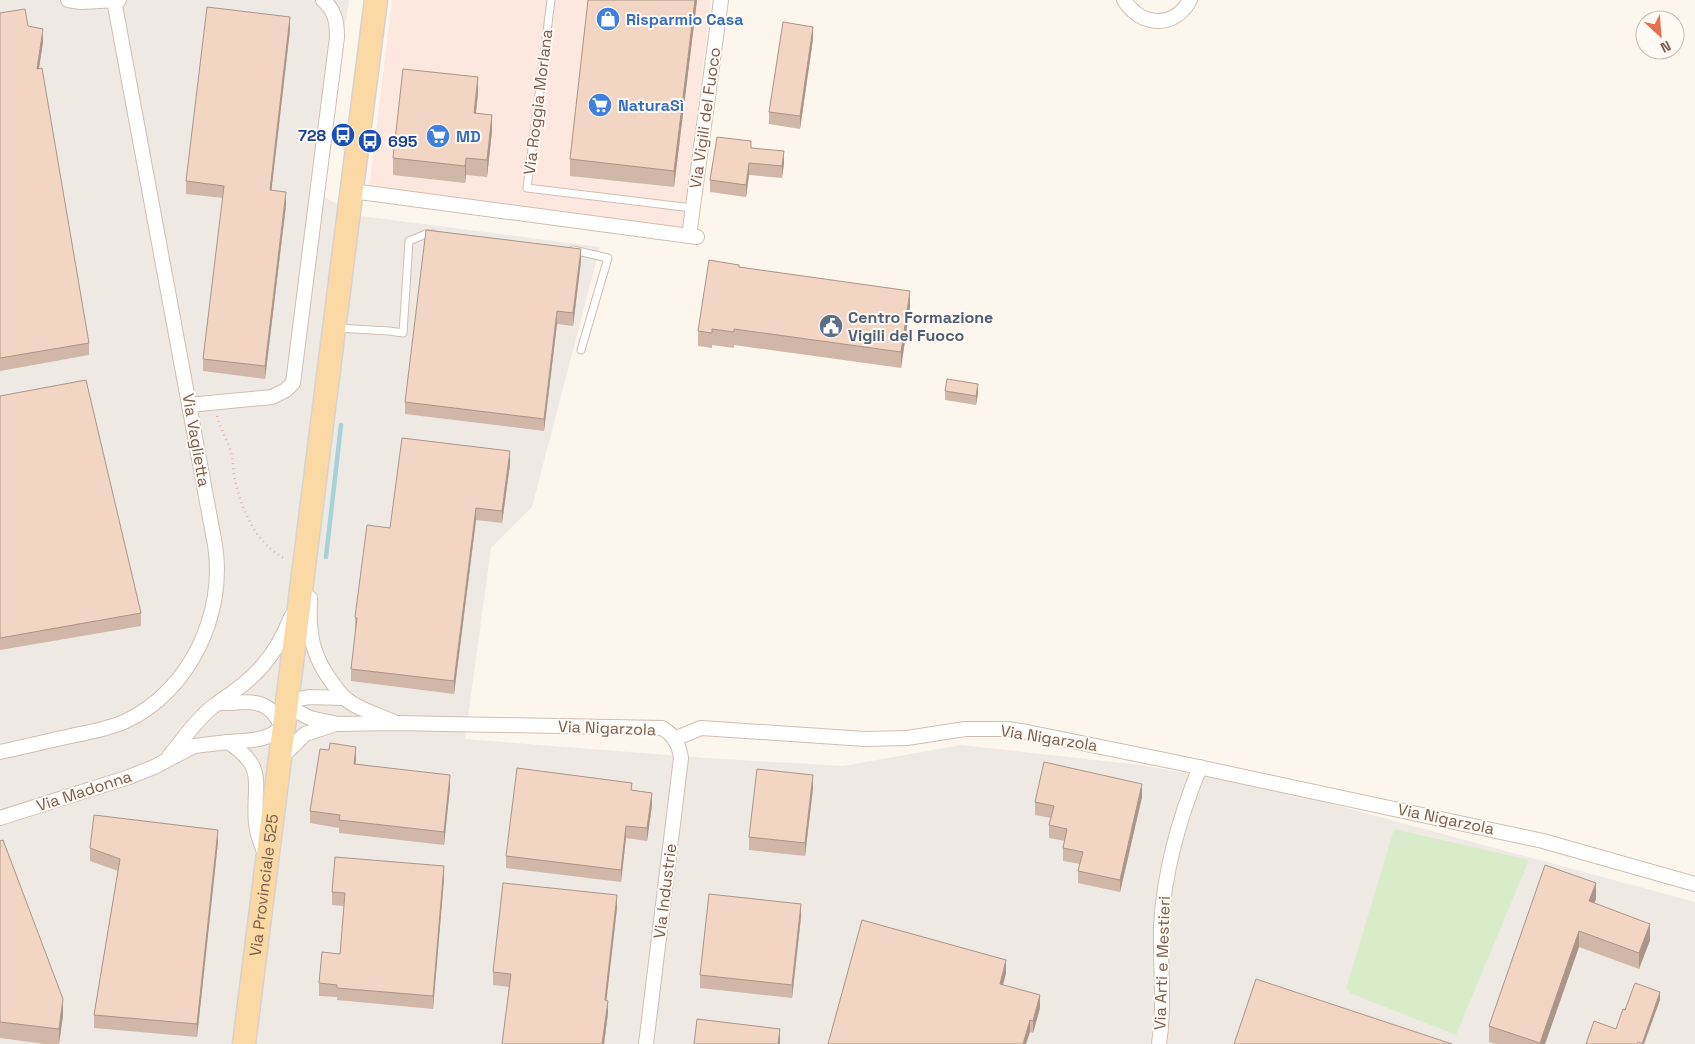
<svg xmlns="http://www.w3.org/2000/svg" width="1695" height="1044" font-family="'Space Grotesk',sans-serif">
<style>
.commercial{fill:#fde8e0}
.industrial{fill:#efe9e4}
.green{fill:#d8ecc9}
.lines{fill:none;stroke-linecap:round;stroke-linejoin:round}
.stream{stroke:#a5d3da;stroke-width:4.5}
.lane-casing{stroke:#d1beb0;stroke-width:9}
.street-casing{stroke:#d1beb0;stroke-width:16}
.primary-casing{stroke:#dad1cd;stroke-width:25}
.path{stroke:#d9b8a5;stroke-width:2.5;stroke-dasharray:1 4;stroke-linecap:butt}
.lane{stroke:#fff;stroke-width:7}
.street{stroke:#fff;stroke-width:14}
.primary{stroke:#fbd9a5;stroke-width:22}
.wall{fill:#d1b7a8}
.shaded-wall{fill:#aa9588}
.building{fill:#f3d5c3;stroke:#aa9588}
.labels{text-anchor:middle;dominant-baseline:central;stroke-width:4;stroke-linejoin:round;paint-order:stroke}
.shop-label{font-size:16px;font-weight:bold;fill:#366cbe;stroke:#fffaf3;text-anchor:start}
.street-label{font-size:16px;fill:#7a5c4d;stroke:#fffaf3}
.transit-label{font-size:16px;font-weight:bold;fill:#164399;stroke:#fffaf3;text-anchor:end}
.service-label{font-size:16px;font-weight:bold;fill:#4e5e75;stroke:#fffaf3;text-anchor:start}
</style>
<rect width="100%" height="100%" fill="#fdf6ec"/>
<path class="commercial" d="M392,0H711L683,231L369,188Z"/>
<path class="industrial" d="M0,0H349L318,194L361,216L600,247L532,507L491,548L465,739L706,758L843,766L961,745L1140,765L1280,790L1695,902V1044H0Z"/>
<path class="green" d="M1394,829L1529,860L1456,1035L1352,994L1346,989Z"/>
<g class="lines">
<path class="stream" d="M326,557L341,425"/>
<g class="lane-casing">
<g id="lane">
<path d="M551,0L527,188L692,208"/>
<path d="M573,250L608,258L581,350"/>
<path d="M337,328L389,331L403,333L409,241L426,234H433"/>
</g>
</g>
<g class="street-casing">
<g id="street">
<path d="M68,0L81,2L119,0"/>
<path d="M1124,0C1141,27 1174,29 1190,0"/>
<path d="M352,191L697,237"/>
<path d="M689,236L721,0"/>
<path d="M189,405L272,397L286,390L293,383L337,37C337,22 335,10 323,0"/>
<path d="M310,598C308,633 312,657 334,685C337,689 340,694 344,697C354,708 378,715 392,721"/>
<path d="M344,698L309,697L285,702L296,711L310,718L338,724L395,723L662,728C674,735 679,744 681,758L646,1044"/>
<path d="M219,702C255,678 275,658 291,617"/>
<path d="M674,739L701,728L865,739L907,738L965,729H1008L1027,732L1175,762L1543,841L1695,884"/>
<path d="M0,752C24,747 47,741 71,736C90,732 109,729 126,721C190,691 226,613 215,545L114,0"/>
<path d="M170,755C181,742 202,712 217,704C221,702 228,703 232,703C257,700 271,703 282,727C267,742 248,740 228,742"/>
<path d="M279,760L305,734L333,725"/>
<path d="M0,818L129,777L154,767L194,746L228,742C269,769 252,784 256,824C257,834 261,844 265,854"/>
<path d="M1159,1044C1165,1005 1160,965 1161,926C1164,873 1180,816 1200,767"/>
</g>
</g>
<g class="primary-casing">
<g id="primary">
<path id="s1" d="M244,1044C286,696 332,348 376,0"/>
</g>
</g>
<path class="path" d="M217,416C220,428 226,437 230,449C233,457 233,467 234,476C241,508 255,544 286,559"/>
<use href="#lane" class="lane"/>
<use href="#street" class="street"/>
<use href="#primary" class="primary"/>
</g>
<g class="wall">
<path d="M588,0H697L674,187L570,176V159Z"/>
<path d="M0,13L28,26L43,42L39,68L89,343V355L0,371Z"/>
<path d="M290,30L271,191L286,205L265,379L203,371V359L223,198L186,194V181Z"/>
<path d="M813,39L800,129L769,124V112Z"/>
<path d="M478,93L476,113L492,131L487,177L466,175L465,183L393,175V158Z"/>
<path d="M751,148L784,163L782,178L749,175L746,197L710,192V180Z"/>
<path d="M581,261L573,326L557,324L544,431L405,414V402Z"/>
<path d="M739,267L910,306L901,368L734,345V348L712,345V348L698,346V331Z"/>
<path d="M945,391L978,393L976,405L945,400Z"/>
<path d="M0,396L141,613V626L0,650Z"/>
<path d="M510,464L502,523L476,520L454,694L351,681V669L356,630H355V617L390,528Z"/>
<path d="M356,760L355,764L450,787L444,845L339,833V828L310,823V811Z"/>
<path d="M813,788L805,856L749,850V837Z"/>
<path d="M632,790L652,805L647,841L626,838L621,882L506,868V856Z"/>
<path d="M1142,797L1120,892L1078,883V871L1080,864L1063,861V848L1065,841L1049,838V825L1051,818L1035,815V802Z"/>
<path d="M0,841L63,1015L59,1044H45L0,1038Z"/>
<path d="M218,842L197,1037L94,1028V1015L118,871L90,861V848Z"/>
<path d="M444,879L433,1009L337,1000V997L319,996V983L340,954L344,906L332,905V892Z"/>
<path d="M1596,899L1594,903L1650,940L1639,969L1579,947L1545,1044H1496L1489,1042V1026Z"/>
<path d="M617,908L606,1000L608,1013L604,1044H502L509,987L493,985V972Z"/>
<path d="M801,917L792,998L700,988V975Z"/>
<path d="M1006,973L1003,985L1040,1008L1033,1033L1030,1032L828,1044Z"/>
</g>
<g class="shaded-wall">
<path d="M695,0H697L674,187V171Z"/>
<path d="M290,17V30L270,203V190Z"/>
<path d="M813,27V39L800,129V116Z"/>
<path d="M43,29V42L37,81V69Z"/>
<path d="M478,77V93L474,129V113Z"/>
<path d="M492,115V131L487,177V160Z"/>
<path d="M784,151V163L782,178V166Z"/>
<path d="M466,158V175L465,183V166Z"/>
<path d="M749,163V175L746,197V185Z"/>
<path d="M286,192V205L265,379V366Z"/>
<path d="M581,249V261L573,326V313Z"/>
<path d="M910,291V306L901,368V352Z"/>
<path d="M557,311V324L544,431V419Z"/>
<path d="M978,384V393L976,405V396Z"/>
<path d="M510,451V464L502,523V511Z"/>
<path d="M476,508V520L454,694V681Z"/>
<path d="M356,747V760L354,776V764Z"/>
<path d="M450,775V787L444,845V832Z"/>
<path d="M813,775V788L805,856V843Z"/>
<path d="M1142,784V797L1120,892V880Z"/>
<path d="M652,793V805L647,841V828Z"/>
<path d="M626,826V838L621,882V870Z"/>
<path d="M218,830V842L197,1037V1024Z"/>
<path d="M444,866V879L433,1009V996Z"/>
<path d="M1596,883V899L1589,917V901Z"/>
<path d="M617,895V908L605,1013V1000Z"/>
<path d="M801,904V917L792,998V985Z"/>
<path d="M1650,924V940L1639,969V953Z"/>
<path d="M1579,931V947L1545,1044H1540Z"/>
<path d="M1006,960V973L1000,996V984Z"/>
<path d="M1660,992V1000L1644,1044H1642Z"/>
<path d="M1040,995V1008L1033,1033V1021Z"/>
<path d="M63,999V1015L59,1044V1029Z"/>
<path d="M608,1001V1013L604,1044H602Z"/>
<path d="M1030,1020V1032L1026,1044H1023Z"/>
<path d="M780,1029V1044H778Z"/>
</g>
<g class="building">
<path d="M588,0H695L674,171L570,159Z"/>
<path d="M207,7L290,17L270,190L286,192L265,366L203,359L224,186L186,181Z"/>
<path d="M25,9L28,26L43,29L37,69L42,68L89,343L0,358V13Z"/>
<path d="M783,22L813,27L800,116L769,112Z"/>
<path d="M403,69L478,77L474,113L492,115L487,160L466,158L465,166L393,158Z"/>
<path d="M717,137L751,141V148L784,151L782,166L749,163L746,185L710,180Z"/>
<path d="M426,230L581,249L573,313L557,311L544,419L405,402Z"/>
<path d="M709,260L739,265V267L910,291L901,352L734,329V332L712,329V333L698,331Z"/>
<path d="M947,379L978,384L976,396L945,391Z"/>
<path d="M86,380L141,613L0,638V396Z"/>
<path d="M402,438L510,451L502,511L476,508L454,681L351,669L357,618L355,617L367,525L390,528Z"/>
<path d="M330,743L356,747L354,764L450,775L444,832L339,820L340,815L310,811L320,749L329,750Z"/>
<path d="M1044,762L1142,784L1120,880L1078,871L1083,852L1063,848L1067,829L1049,825L1054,806L1035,802Z"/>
<path d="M517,768L632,783L631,790L652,793L647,828L626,826L621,870L506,856Z"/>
<path d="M757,769L813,775L805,843L749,837Z"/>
<path d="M94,815L218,830L197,1024L94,1015L120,859L90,848Z"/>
<path d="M3,840L63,999L59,1029L0,1022V841Z"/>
<path d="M335,857L444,866L433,996L337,988V985L319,983L322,952L340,954L345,893L332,892Z"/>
<path d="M1545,865L1596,883L1589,901L1650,924L1639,953L1579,931L1540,1043L1489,1026Z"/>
<path d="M503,883L617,895L605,1000L608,1001L602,1044H502L511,974L493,972Z"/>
<path d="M709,894L801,904L792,985L700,975Z"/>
<path d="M862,920L1006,960L1000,984L1040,995L1033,1021L1030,1020L1023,1044H828Z"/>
<path d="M1256,979L1452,1044H1234Z"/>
<path d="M1635,983L1660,992L1642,1044L1638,1042L1637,1044H1586L1594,1021L1616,1029L1623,1009L1625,1010Z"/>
<path d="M697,1019L780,1029L778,1044H694Z"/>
</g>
<defs>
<g id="shop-disc" transform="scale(1.25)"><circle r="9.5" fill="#3f7fe0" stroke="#fffaf3"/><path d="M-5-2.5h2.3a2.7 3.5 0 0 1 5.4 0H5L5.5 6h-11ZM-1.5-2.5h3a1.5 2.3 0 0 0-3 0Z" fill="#fff"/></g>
<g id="supermarket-disc" transform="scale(1.25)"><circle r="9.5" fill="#3f7fe0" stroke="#fffaf3"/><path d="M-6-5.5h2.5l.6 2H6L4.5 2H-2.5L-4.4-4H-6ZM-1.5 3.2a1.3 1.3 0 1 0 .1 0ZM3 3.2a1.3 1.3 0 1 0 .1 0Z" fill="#fff"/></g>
<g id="bus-disc" transform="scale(1.25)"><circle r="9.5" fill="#1a4fb4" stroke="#fffaf3"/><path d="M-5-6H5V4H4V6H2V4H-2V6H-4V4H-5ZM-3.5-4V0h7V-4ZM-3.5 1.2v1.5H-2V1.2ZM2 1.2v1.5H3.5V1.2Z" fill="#fff"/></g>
<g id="civic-disc" transform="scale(1.25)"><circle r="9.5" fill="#5c6f8a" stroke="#fffaf3"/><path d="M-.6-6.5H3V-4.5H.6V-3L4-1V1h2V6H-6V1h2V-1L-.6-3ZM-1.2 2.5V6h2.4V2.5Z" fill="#fff"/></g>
</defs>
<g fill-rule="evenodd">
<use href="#shop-disc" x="608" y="19"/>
<use href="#supermarket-disc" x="600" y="105"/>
<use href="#bus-disc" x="343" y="135"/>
<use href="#supermarket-disc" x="438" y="136"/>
<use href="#bus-disc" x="370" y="141"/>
<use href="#civic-disc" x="831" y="326"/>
</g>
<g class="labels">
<g class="shop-label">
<text x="626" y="19">Risparmio Casa</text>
<text x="618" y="105">NaturaSì</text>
<text x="456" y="136">MD</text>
</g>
<g class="street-label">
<text transform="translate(538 102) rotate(-83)">Via Roggia Morlana</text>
<text transform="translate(705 118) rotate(-82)">Via Vigili del Fuoco</text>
<text transform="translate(196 440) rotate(80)">Via Vaglietta</text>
<text transform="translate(607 728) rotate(2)">Via Nigarzola</text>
<text transform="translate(1049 738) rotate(9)">Via Nigarzola</text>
<text transform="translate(84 791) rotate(-18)">Via Madonna</text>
<text transform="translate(1446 819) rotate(12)">Via Nigarzola</text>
<text stroke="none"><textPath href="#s1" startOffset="160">Via Provinciale 525</textPath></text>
<text transform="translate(665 891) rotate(-83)">Via Industrie</text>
<text transform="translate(1162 963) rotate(-88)">Via Arti e Mestieri</text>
</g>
<g class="transit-label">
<text x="326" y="135">728</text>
<text x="388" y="141" text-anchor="start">695</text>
</g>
<g class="service-label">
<text x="848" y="317">Centro Formazione<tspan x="848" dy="18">Vigili del Fuoco</tspan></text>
</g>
</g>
<g transform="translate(1660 35) rotate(154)"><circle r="24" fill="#fffaf3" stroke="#cabbb1"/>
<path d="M0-4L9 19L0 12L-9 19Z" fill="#e76f51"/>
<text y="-8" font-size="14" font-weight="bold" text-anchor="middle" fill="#7a5c4d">N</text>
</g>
</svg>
